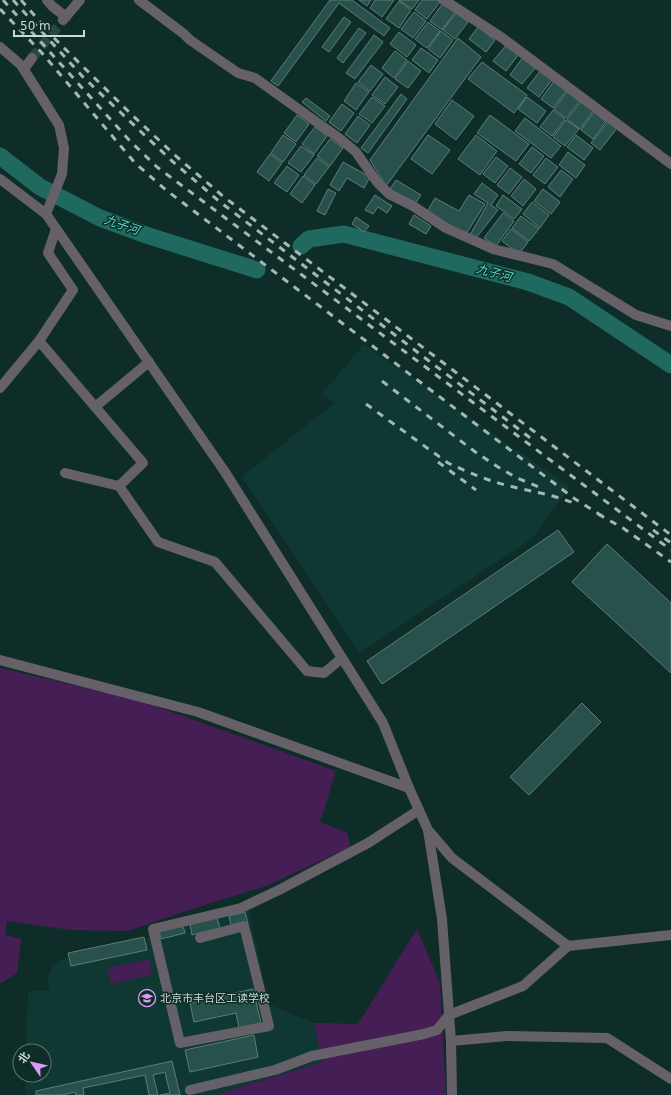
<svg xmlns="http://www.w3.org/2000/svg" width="671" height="1095" font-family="'DejaVu Sans','Noto Sans SC',sans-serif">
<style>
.built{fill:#0f3832}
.green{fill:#461e56}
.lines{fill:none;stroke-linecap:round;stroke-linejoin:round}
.river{stroke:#1f695e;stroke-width:17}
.building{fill:#27514a;stroke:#5e7d77}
.street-tunnel{stroke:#2b4742;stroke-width:10;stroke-dasharray:10 5;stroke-linecap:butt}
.street{stroke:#666069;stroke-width:10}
.rail{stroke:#a4b7b3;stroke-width:3;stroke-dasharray:7 7;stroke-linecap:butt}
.labels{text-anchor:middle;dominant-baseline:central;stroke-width:3;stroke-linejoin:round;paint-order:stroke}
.poi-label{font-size:11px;fill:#c9dad6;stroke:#0f2d28;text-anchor:start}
.water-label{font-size:12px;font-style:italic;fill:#52dbc8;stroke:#0f2d28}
</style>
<rect width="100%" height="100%" fill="#0f2d28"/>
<g class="built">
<path d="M364,344L570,487L533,538L360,653L242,477L334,403L322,394Z"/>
<path d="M249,910L268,1004L314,1023L322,1062L215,1095H25L26,1075H44V1051H26L28,991H49L48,977L52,966L59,961L71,956L126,944L147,938L158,930L220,915Z"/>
</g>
<g class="green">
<path d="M0,668L141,701L336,771L320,822L348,833L350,847L266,886L192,909L128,931L71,930L7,921L5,935L21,939L17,973L0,984Z"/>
<path d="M417,929L440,983L446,1095H215L322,1062L314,1023L358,1024Z"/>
<path d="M149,959L152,975L111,984L108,968Z"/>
</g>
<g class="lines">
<g class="river">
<path d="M0,156L40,187L100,218L146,235L257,270"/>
<path d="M301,246L309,239L344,234L528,282L569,297L671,365"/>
</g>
</g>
<g class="building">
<path d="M330,0H352L390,28L384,36L339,3L278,86L271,81Z"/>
<path d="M359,0H371L367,6Z"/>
<path d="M375,0H394L382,17L370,8Z"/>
<path d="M399,0H419L412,9Z"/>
<path d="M422,0H438L440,2L427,19L415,10Z"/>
<path d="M399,1L411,10L399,28L386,19Z"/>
<path d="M443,3L455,12L442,30L430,21Z"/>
<path d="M414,12L426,21L413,38L401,29Z"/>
<path d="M456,13L468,22L455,39L443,30Z"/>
<path d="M344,17L351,22L329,52L322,47Z"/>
<path d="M428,22L440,31L427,48L415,39Z"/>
<path d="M478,27L495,40L486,52L469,39Z"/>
<path d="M359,28L366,33L343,63L337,58Z"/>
<path d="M441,31L453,40L440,58L428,49Z"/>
<path d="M399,32L416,45L407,57L390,44Z"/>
<path d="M374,35L383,42L355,79L346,73Z"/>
<path d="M458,38L481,57L386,186L370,160Z"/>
<path d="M507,44L519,54L506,71L493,61Z"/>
<path d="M421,48L438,60L429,73L412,60Z"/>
<path d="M395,51L407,60L394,78L382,68Z"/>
<path d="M523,57L536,67L522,84L510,75Z"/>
<path d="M408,61L421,71L408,88L395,79Z"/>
<path d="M482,62L527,95L514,113L468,79Z"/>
<path d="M371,65L383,74L370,91L358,82Z"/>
<path d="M540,71L552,80L539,97L527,88Z"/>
<path d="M385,77L398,87L385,104L372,95Z"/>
<path d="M554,81L566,91L553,108L541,99Z"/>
<path d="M356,83L369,92L356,110L344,101Z"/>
<path d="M567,92L580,101L566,118L554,109Z"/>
<path d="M401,94L407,99L368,153L361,148Z"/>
<path d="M372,97L385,106L372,123L359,114Z"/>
<path d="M527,97L546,111L537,123L518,109Z"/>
<path d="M306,98L330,116L326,121L302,102Z"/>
<path d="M452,100L474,116L456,140L435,124Z"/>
<path d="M581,102L593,111L580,129L567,119Z"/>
<path d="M342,104L354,113L341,131L329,122Z"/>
<path d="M553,110L565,119L552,136L540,127Z"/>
<path d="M594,112L606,122L593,139L581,130Z"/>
<path d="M297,115L309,124L296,142L284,133Z"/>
<path d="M490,115L529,144L516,161L477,133Z"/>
<path d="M358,116L370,125L357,143L345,134Z"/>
<path d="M525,118L561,146L551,158L515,131Z"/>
<path d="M566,120L579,129L565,146L553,137Z"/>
<path d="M609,121L617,128L600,150L591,143Z"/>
<path d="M315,127L327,136L314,154L302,144Z"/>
<path d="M283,135L296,144L283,162L271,153Z"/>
<path d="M428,135L450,150L432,174L411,159Z"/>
<path d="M476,135L497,151L480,175L458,159Z"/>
<path d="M576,135L593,148L584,160L567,147Z"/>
<path d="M330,139L343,148L330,166L317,156Z"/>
<path d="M301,146L314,155L301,172L288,163Z"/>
<path d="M532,147L544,156L531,173L519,164Z"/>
<path d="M568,152L585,165L576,178L559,165Z"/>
<path d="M270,154L282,163L269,181L257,172Z"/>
<path d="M496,157L508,166L495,183L483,174Z"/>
<path d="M317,158L329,167L316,184L304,175Z"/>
<path d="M546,158L558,167L545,184L533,175Z"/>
<path d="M343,162L370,177L364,188L347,178L339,191L330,185Z"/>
<path d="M287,166L299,175L287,192L274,183Z"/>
<path d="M510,168L522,177L509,194L497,185Z"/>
<path d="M561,170L573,179L560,197L548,187Z"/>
<path d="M303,176L315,185L302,203L290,194Z"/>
<path d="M524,179L536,189L523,206L511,196Z"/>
<path d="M396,180L421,195L415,204L390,189Z"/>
<path d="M482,183L498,195L491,205L498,210L476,238L470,235L488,203L474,194Z"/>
<path d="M328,189L336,193L325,215L317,211Z"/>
<path d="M543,189L560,202L551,214L534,201Z"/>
<path d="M375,195L392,206L387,213L378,207L373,214L365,210Z"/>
<path d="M469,195L485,204L466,234L427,212L435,198L459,211Z"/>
<path d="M503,195L522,209L514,219L496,206Z"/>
<path d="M532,202L549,215L540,228L523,214Z"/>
<path d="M503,213L514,221L496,246L484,238Z"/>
<path d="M414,215L431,226L426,234L409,224Z"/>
<path d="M521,216L539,229L529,241L512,228Z"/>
<path d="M356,217L369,226L364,232L352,224Z"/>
<path d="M511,229L528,242L519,254L502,241Z"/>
<path d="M558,530L574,552L382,684L367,661Z"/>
<path d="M607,544L671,603V673L572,582Z"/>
<path d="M582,703L601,722L529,795L510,777Z"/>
<path d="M245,912L248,923L231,926L229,916Z"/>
<path d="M217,918L220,928L192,935L190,924Z"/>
<path d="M183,926L185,933L161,939L159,931Z"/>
<path d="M144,937L147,950L71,966L68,953Z"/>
<path d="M253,989L261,1023L239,1028L236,1013L194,1022L190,1003Z"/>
<path d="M254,1035L258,1057L190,1072L185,1050Z"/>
<path d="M172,1061L180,1095H160L170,1093L165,1072L153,1075L158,1095H149L145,1075L83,1088L84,1095H76L75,1092L62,1095H36V1091Z"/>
</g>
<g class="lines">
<path class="street-tunnel" d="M32,58L63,20"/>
<g class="street">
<path d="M47,0L52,6L66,17"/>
<path d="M139,0L184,34L190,40L238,73L255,78L339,138L356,152L377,182L389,194L413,206L446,228L493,249L553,264L636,315L671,326"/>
<path d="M444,0L501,37L671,164"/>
<path d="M63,20L80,0"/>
<path d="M0,47L21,65L59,125L64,148L62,174L46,214"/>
<path d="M24,69L32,58"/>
<path d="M0,179L46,214L225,472L383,723L409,788L428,830L452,858L568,946L671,935"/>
<path d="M39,341L143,463L119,486L65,473"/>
<path d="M0,388L39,341L73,290L48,253L56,229"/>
<path d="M95,407L149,362"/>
<path d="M119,486L158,542L215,562L307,671L324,673L342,658"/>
<path d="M0,660L198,712L409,788"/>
<path d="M428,830L442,919L451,1041L452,1095"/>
<path d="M200,938L244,926L269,1026L180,1043L153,929L241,908L279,890L368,843L419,810"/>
<path d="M451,1041L507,1036L607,1038L671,1079"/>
<path d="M190,1090L275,1070L312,1056L424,1034L437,1030L449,1015L523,986L568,946"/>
</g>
<g class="rail">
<path d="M3,0L130,141L157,167L671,550"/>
<path d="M13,0L83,77L172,161L220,202L533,440"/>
<path d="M21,0L41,23"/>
<path d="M0,9L42,53L135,163L166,190L575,499L602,516"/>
<path d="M54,38L132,115L177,157L224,197L671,535"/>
<path d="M382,381L474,451L498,467L517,478L544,489"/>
<path d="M366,404L448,463C461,469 475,475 489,480C517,490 548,492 576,504"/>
<path d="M438,462L476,490"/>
<path d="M598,514L623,528L671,562"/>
<path d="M653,530L671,543"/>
</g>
</g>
<defs>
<g id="school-ring" transform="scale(0.9)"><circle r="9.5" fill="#0f2d28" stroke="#da9af6" stroke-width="1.5"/><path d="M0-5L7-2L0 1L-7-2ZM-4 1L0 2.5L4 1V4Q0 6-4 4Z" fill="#da9af6"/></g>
</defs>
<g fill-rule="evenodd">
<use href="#school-ring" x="147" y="998"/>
</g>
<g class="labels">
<g class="poi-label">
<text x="160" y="998">北京市丰台区工读学校</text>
</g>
<g class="water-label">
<text transform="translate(122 225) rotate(19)">九子河</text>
<text transform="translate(494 273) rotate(15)">九子河</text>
</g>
</g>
<g transform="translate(32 1063) rotate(304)"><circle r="19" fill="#0f2d28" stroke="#59726e"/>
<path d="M0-3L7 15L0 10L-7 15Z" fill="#da9af6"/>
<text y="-6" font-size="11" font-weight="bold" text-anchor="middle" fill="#c9dad6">北</text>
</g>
<path d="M14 30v6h70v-6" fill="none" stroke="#c9dad6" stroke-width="2"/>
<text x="20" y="30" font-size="12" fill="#c9dad6" stroke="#0f2d28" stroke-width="3" paint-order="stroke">50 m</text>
</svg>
